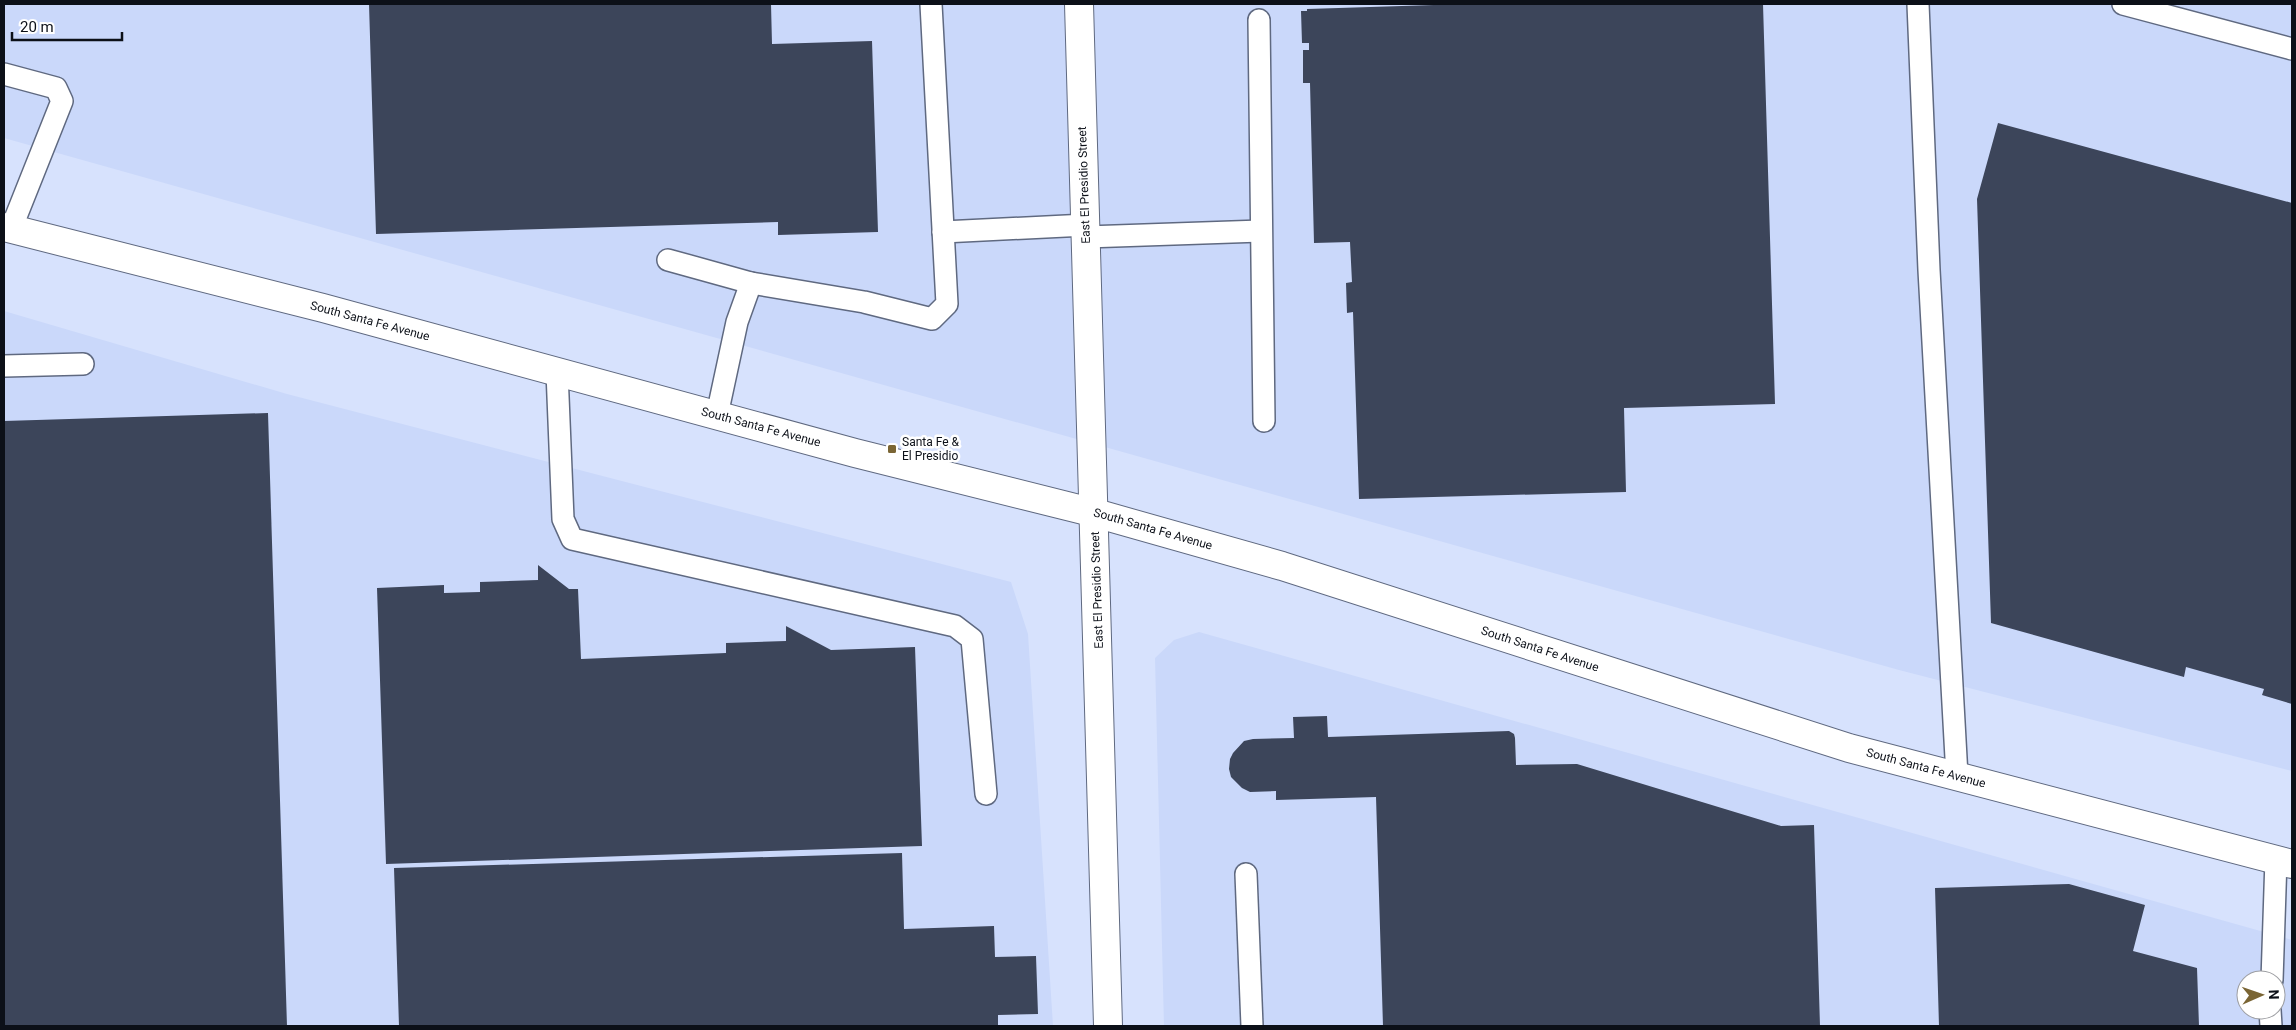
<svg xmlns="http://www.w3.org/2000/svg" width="2296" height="1030" font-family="Roboto,sans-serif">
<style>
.built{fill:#cad8fa;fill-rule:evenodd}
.building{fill:#3c455a}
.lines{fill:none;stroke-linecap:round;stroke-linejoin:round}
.service-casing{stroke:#5f6980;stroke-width:24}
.minor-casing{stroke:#5f6980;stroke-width:30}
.secondary-casing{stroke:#5f6980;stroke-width:30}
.service{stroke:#fff;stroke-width:21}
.minor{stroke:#fff;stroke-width:28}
.secondary{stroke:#fff;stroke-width:28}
.poi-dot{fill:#7a6534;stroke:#fff;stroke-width:2}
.labels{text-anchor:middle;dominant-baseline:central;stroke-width:5;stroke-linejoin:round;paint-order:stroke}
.street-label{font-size:12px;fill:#0c1018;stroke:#fff}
.poi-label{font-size:12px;fill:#0c1018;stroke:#fff;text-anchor:start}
</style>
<rect width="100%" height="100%" fill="#d7e2fd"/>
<g class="built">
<path d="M4,4H2292V771L1899,670L4,138Z"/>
<path d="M4,311L287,394L1011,582L1028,634L1053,1026H4Z"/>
<path d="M1199,632L2292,940V1026H1164L1155,658L1174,640ZM2246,980H2276V1010H2246Z"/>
</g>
<g class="building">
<path d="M369,4H771L772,44L872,41L878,232L778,235V222L376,234Z"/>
<path d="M1465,4H1763L1775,404L1624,408L1626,492L1359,499L1353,312L1347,313L1346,283L1352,282L1350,242L1314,243L1310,83H1303V50H1309V43H1302L1301,11H1307V9Z"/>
<path d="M1998,123L2292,203V704L2262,695L2264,689L2186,667L2184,677L1991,623L1977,199Z"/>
<path d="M268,413L287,1026H4V421Z"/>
<path d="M538,565L569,589H578L581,659L726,653V643L786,641V626L831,650L915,647L922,846L386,864L377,588L444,585V593L480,592V582L538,580Z"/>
<path d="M1327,716L1328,737L1509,731L1514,734L1515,738L1516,765L1577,764L1781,826L1814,825L1820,1026H1383L1376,797L1276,800V791L1250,792L1242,788L1231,777L1229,769L1230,759L1233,753L1244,741L1253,739L1294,738L1293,717Z"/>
<path d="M902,853L904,929L994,926L995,957L1036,956L1038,1014L998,1015V1026H399L394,868Z"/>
<path d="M2069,884L2145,905L2133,951L2197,968L2199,1026H1939L1935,888Z"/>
</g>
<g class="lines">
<g class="service-casing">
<g id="service">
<path d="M1918,4L1929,270L1957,776"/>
<path d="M2123,4L2292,49"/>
<path d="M1259,20L1264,421"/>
<path d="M4,74L56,88L62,101L11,229"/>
<path d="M943,232L1086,225"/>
<path d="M1086,237L1261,231"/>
<path d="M668,260L751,283L864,302L932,319L947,304L931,4"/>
<path d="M4,366L83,364"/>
<path d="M557,372L563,519L572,539L955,626L972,639L986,794"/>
<path d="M717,415L737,322L751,283"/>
<path d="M1246,874L1252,1026"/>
<path d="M2272,980L2276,859"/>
<path d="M2270,1010L2271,1026"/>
</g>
</g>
<g class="minor-casing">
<path id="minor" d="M1079,4L1108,1026"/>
</g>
<g class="secondary-casing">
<path id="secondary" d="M4,227L323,308L855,453L1095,513L1282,566L1849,748L2292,864"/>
</g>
<use href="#service" class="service"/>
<use href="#minor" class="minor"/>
<use href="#secondary" class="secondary"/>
</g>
<rect class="poi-dot" x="887" y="444" width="10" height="10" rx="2.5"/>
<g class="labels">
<g class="street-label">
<text transform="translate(1084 185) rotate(-92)">East El Presidio Street</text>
<text transform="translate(370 321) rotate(15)">South Santa Fe Avenue</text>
<text transform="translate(761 427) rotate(15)">South Santa Fe Avenue</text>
<text transform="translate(1153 529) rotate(16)">South Santa Fe Avenue</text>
<text transform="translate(1097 590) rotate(-92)">East El Presidio Street</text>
<text transform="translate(1540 649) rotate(18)">South Santa Fe Avenue</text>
<text transform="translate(1926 768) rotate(15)">South Santa Fe Avenue</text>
</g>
<g class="poi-label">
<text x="902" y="442">Santa Fe &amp;<tspan x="902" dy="14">El Presidio</tspan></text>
</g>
</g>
<rect width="2296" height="1030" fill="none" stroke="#0c1018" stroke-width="10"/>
<g transform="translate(2261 995) rotate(88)"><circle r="24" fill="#ffffff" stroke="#9e9fa3"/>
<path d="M0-4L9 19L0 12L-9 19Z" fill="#7a6534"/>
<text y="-8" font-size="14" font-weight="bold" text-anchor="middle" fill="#0c1018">N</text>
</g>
<path d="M12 32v8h110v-8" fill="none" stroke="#0c1018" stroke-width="2.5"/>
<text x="20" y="32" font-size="15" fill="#0c1018" stroke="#ffffff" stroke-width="4" paint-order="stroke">20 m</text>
</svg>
